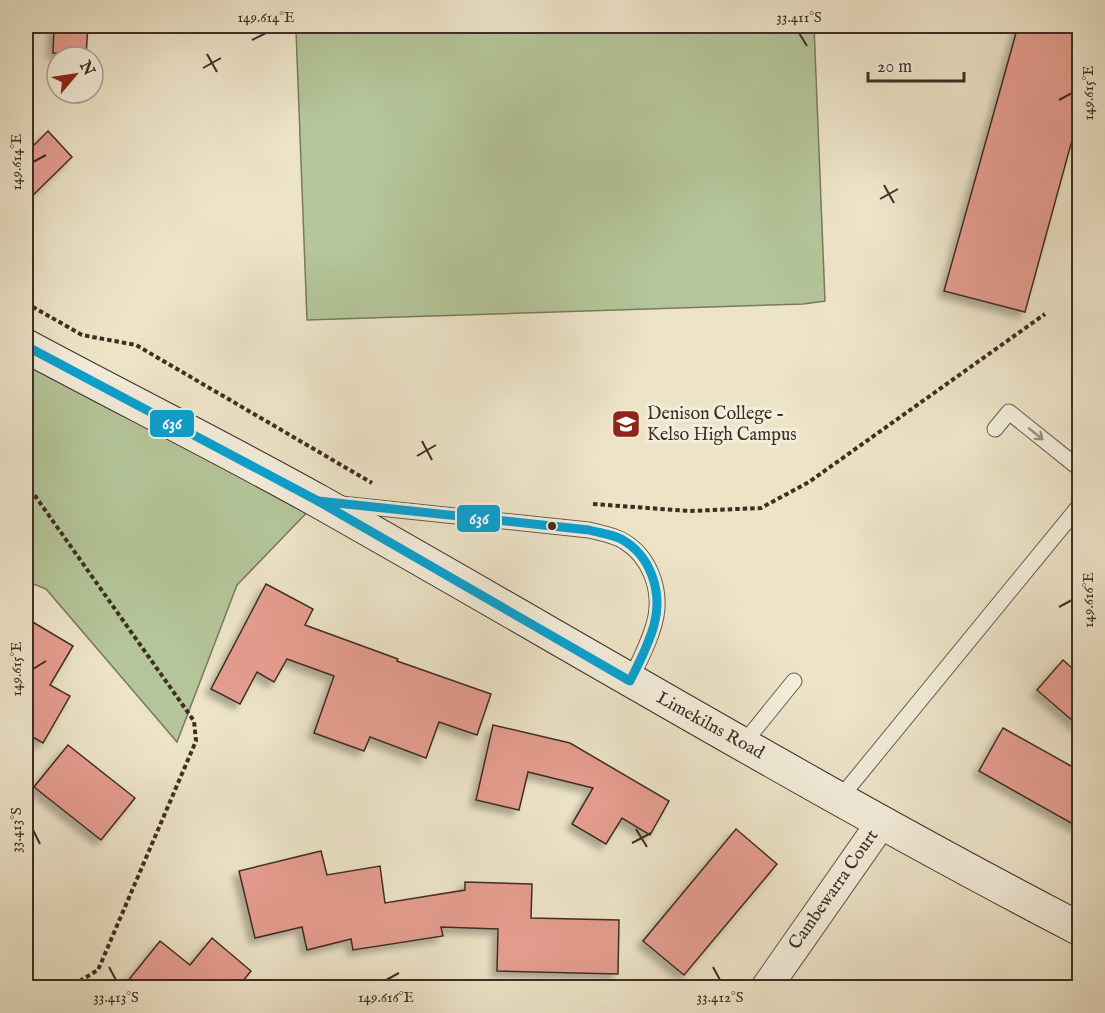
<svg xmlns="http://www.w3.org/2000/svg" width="1105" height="1013" font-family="'IM FELL English',serif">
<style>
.green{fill:#b4c599;stroke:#7a7a5e;stroke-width:1.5}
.building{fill:#e59d8f;stroke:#3f2e24;stroke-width:1.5;filter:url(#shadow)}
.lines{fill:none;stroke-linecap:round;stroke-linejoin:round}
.service-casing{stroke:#6a5c4d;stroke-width:17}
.minor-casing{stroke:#6a5c4d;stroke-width:32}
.secondary-casing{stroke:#3f2e24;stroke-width:35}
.path{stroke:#3f2e24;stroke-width:4;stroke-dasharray:4.5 3;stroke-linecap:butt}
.service{stroke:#f3eddb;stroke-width:15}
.minor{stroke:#f3eddb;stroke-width:30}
.secondary{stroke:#f3eddb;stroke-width:33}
.bus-1-casing{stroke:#f3eddb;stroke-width:14}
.bus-1{stroke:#09a1d1;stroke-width:9}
.oneway{stroke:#998e80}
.ticks{fill:none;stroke:#3f2e24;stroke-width:2}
.bus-dot{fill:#3f2e24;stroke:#f3eddb;stroke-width:2}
.labels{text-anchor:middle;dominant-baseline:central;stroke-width:6;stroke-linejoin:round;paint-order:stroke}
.poi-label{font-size:18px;fill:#3f2e24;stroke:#f3eddb;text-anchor:start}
.street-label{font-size:18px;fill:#3f2e24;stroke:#f3eddb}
.line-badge{stroke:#f3eddb;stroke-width:2}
.badge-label{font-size:16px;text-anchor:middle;font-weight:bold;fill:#fff}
.neatline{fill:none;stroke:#3f2e24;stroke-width:2}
.ticks-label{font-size:15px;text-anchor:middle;fill:#3f2e24}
</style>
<defs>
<filter id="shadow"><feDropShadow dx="-5.5" dy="5.5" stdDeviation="3" flood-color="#0004"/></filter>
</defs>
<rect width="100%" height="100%" fill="#ede4c8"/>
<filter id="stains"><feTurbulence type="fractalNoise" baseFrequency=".00333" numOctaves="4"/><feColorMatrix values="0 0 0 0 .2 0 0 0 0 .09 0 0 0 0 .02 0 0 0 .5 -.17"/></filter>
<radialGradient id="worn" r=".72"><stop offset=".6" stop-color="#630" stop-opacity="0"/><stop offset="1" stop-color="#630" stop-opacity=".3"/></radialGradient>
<g class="green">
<path d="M417,26H814L825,301L803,304L307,320L296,31L317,29Z"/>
<path d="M26,346L318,501L237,585L177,742L46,589L26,581Z"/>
</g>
<g class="building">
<path d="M54,26H88L86,55L53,53Z"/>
<path d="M1018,26H1080V111L1025,312L944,291Z"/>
<path d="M48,131L72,157L26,202V153Z"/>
<path d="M266,584L313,609L305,625L398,659L397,661L491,694L477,735L439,722L426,758L370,737L364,751L314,733L334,676L287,659L274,682L257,672L240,704L211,689Z"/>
<path d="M26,618L73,646L50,685L70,696L43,743L26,733Z"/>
<path d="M1063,660L1080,675V727L1037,690Z"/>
<path d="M493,725L570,743L669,801L650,835L622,818L606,844L572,824L593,788L528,772L519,810L476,800Z"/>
<path d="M1003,728L1080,771V828L979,771Z"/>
<path d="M68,745L135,798L101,840L34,787Z"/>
<path d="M736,829L777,864L684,975L643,941Z"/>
<path d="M321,851L327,875L380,866L385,903L465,890V882L532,884L531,918L619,920L618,974L497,971L498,929L441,927L443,936L353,950L351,939L307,950L302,927L255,938L239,871Z"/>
<path d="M212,938L251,971L238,987H123L160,941L190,965Z"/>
</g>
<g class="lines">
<g class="service-casing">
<g id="service">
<path d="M995,429L1009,412L1080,469"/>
<path d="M341,504L589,530C601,533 615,535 625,542C649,557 661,588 656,616C652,638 639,661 630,681"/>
<path d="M743,744L794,681"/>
<path d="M840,798L1080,505"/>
</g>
</g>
<g class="minor-casing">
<path id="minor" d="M766,988L882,822"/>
</g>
<g class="secondary-casing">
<path id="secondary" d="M26,346C123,398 223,448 320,502C573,645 822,795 1080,929"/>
</g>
<g class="path">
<path d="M26,303L82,335L136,345L372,483"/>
<path d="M26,483L194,721L196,741L98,970L68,988"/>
<path d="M593,504L689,511L761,508L809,482L1045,314"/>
<path d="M26,984L48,988"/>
</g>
<use href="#service" class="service"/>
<use href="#minor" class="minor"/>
<use href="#secondary" class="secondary"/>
<g class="bus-1-casing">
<g id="bus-1">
<path d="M26,346L318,501"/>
<path d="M318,501L589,530C600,533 611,534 621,539C651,555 663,593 654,625C649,644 639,663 630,681Z"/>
</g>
</g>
<use href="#bus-1" class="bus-1"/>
</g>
<defs><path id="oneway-shaft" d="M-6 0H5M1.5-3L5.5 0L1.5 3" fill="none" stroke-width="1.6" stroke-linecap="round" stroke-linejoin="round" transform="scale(1.5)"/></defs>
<use class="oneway" href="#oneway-shaft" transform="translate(1036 434) rotate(39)"/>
<path class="ticks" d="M799,33L807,46M252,40L266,33M207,54L217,72M203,68L221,58M1059,100L1072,93M33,162L46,155M884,185L894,203M880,199L898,189M422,441L432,460M417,456L436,445M1059,607L1072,600M33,669L46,661M636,829L647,847M33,830L40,844M632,843L651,833M109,967L116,980M713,967L720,980M386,980L399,973"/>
<defs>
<g id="school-square" transform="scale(1.5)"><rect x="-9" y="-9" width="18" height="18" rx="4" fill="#8f2418" stroke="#f3eddb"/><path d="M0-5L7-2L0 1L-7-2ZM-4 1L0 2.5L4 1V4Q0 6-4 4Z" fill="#fff"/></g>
</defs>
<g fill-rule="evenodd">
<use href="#school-square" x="626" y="424"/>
</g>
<circle class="bus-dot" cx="552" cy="526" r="5"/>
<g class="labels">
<g class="poi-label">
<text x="647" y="414">Denison College -<tspan x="647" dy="21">Kelso High Campus</tspan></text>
</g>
<g class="street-label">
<text transform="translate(710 726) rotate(29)">Limekilns Road</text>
<text transform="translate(834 890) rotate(-55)">Cambewarra Court</text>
</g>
</g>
<g class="line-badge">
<rect x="149" y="409" width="46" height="29" rx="6" fill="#09a1d1"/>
<rect x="456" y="504" width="45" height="29" rx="6" fill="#09a1d1"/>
</g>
<g class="badge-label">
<text x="172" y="429">636</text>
<text x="479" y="524">636</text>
</g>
<rect width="1105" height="1013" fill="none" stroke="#ede4c8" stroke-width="66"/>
<g transform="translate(75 75) rotate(61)"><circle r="28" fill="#f3eddb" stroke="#aba192" stroke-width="1.5"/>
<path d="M0-4.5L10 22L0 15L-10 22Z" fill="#8f2418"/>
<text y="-9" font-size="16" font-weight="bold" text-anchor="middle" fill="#3f2e24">N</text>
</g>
<path d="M868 72v9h96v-9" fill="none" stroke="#3f2e24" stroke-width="3"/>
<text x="877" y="72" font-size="18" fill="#3f2e24" stroke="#f3eddb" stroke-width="4.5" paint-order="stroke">20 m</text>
<rect x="33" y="33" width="1039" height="947" class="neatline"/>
<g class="ticks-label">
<text x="266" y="22">149.614°E</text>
<text x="799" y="22">33.411°S</text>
<text transform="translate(1088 93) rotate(-90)" y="5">149.615°E</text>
<text transform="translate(16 162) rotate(-90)" y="5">149.614°E</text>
<text transform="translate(1088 600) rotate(-90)" y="5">149.616°E</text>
<text transform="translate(16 669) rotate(-90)" y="5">149.615°E</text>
<text transform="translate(16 830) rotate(-90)" y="5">33.413°S</text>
<text x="116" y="1002">33.413°S</text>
<text x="386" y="1002">149.616°E</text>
<text x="720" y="1002">33.412°S</text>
</g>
<rect width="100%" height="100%" filter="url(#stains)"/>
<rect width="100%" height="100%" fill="url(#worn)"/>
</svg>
